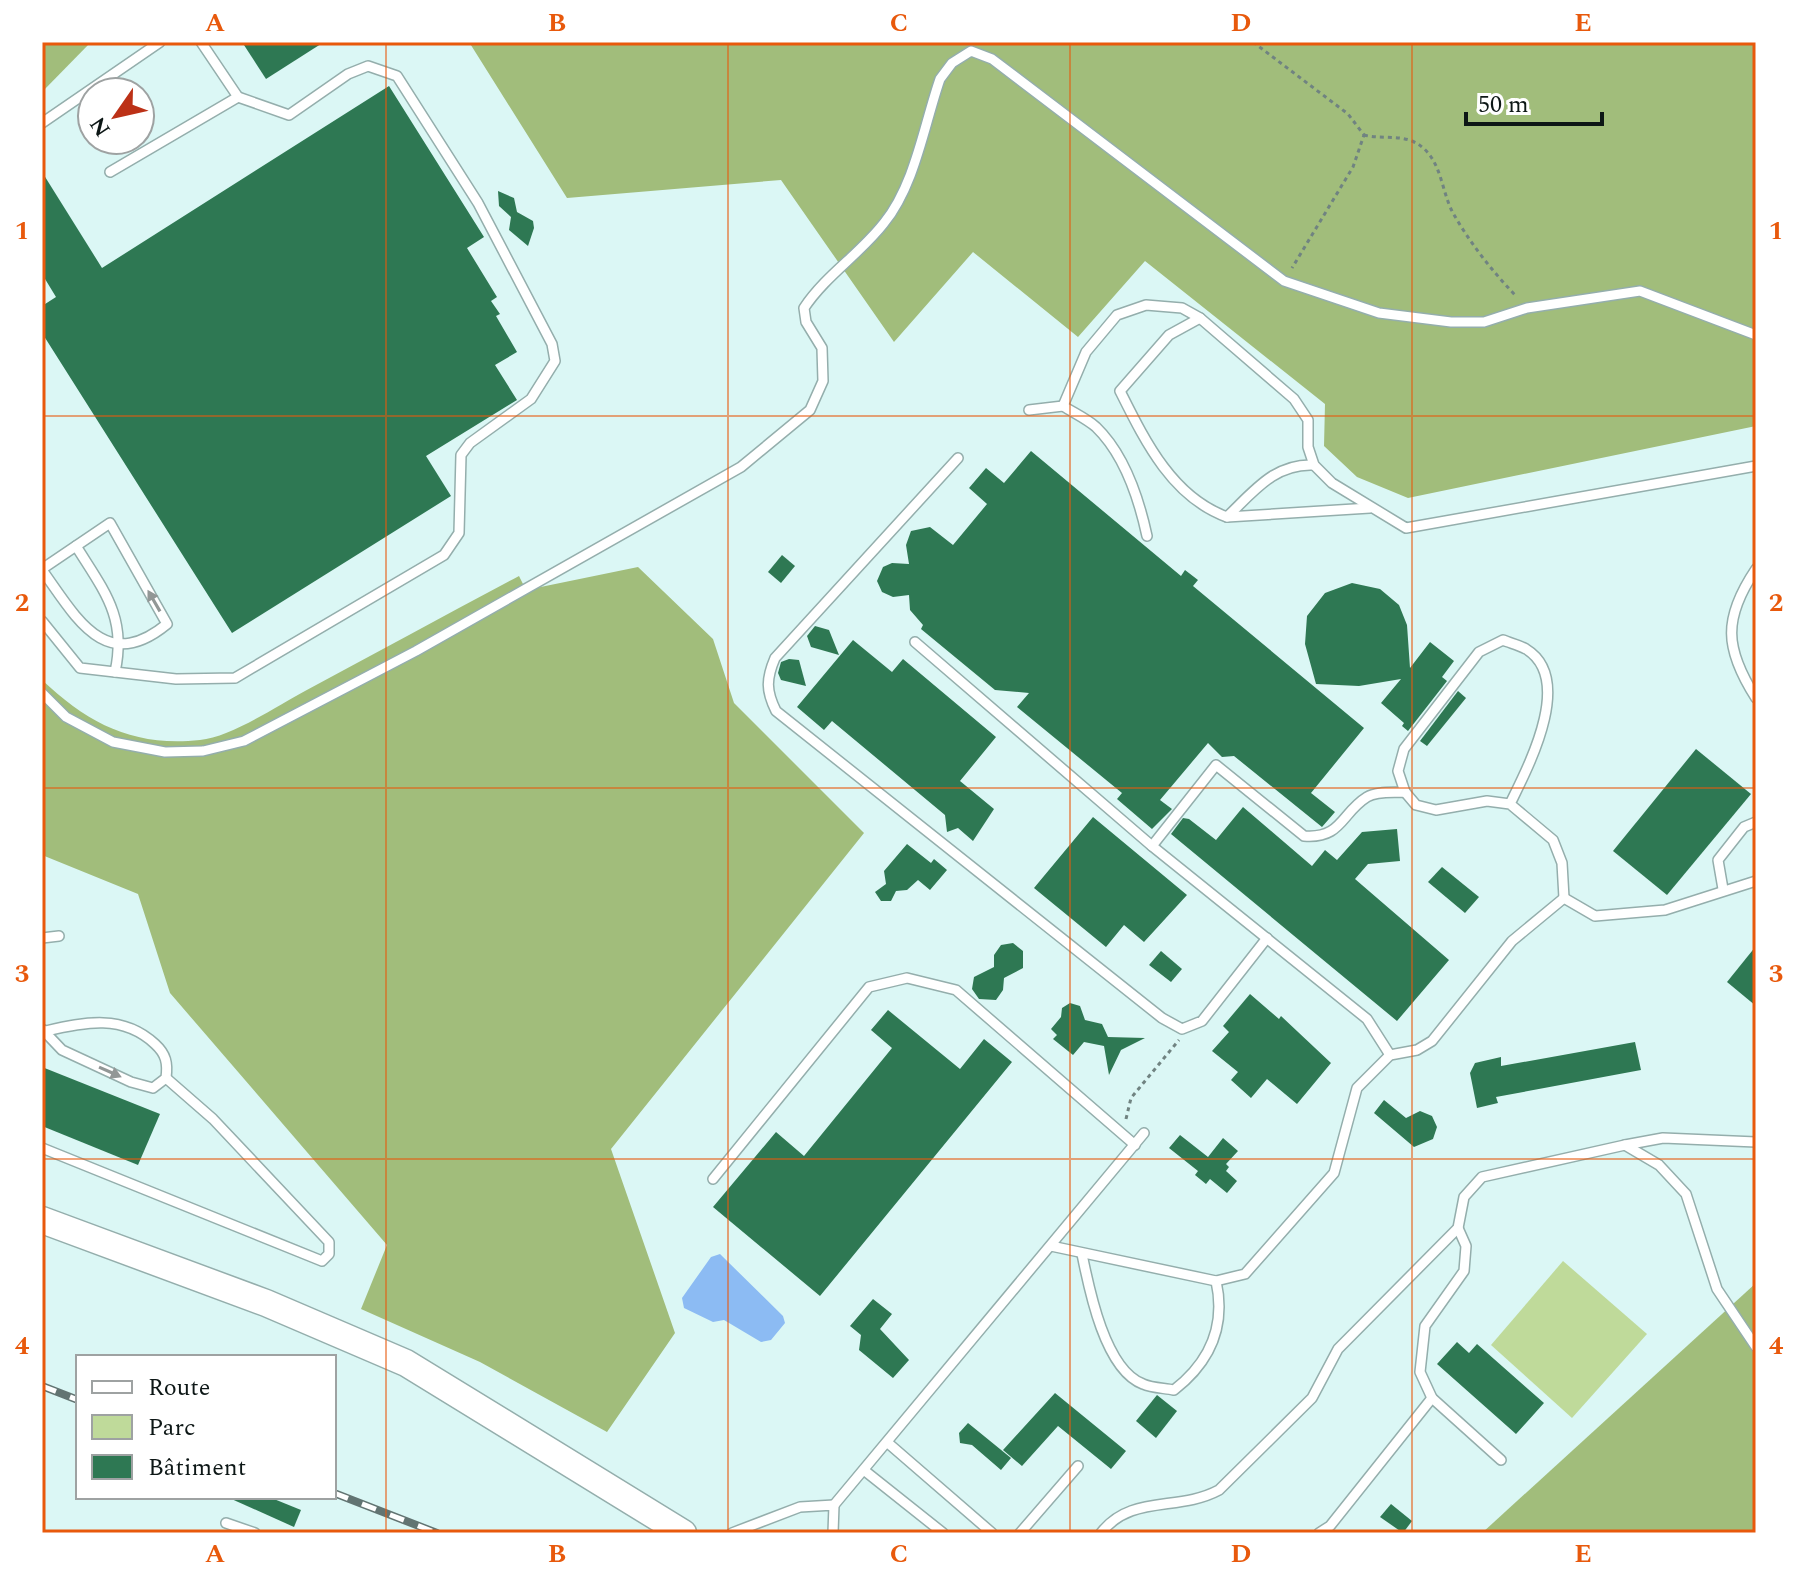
<svg xmlns="http://www.w3.org/2000/svg" width="1798" height="1575" font-family="Spectral,serif">
<style>
.green{fill:#bfda9a}
.forest{fill:#a1bd7b}
.water{fill:#8cbbf3}
.building{fill:#2e7853}
.lines{fill:none;stroke-linecap:round;stroke-linejoin:round}
.lane-casing{stroke:#94aeac;stroke-width:12}
.secondary-casing{stroke:#94aeac;stroke-width:29}
.path{stroke:#708381;stroke-width:3;stroke-dasharray:4 4;stroke-linecap:butt}
.lane{stroke:#fff;stroke-width:9}
.secondary{stroke:#fff;stroke-width:26}
.rail-casing{stroke:#627472;stroke-width:8}
.rail{stroke:#fff;stroke-width:5;stroke-dasharray:15;stroke-linecap:butt}
.oneway{fill:#929796}
.grid{fill:none;stroke:#e8590c;stroke-width:2;stroke-opacity:0.55}
.neatline{fill:none;stroke:#e8590c;stroke-width:3}
.grid-label{font-size:26px;text-anchor:middle;font-weight:bold;fill:#e8590c}
</style>
<rect width="100%" height="100%" fill="#dbf7f5"/>
<path class="green" d="M1563,1261L1647,1334L1572,1418L1491,1345Z"/>
<g class="forest">
<path d="M42,42H91L42,92Z"/>
<path d="M469,42H1756V426L1408,498L1357,477L1324,446L1325,404L1145,261L1078,337L973,252L894,342L781,180L567,198Z"/>
<path d="M638,567L713,639L734,703L864,833L611,1149L675,1333L607,1432L480,1362L361,1309L387,1245L170,993L138,894L42,855V680C89,724 133,747 200,740C231,737 277,706 305,691C376,653 447,614 519,576L526,590Z"/>
<path d="M1756,1283V1533H1482Z"/>
</g>
<path class="water" d="M720,1254L783,1316L785,1323L771,1340L761,1342L724,1320L713,1322L684,1308L682,1298L711,1257Z"/>
<g class="building">
<path d="M242,42H324L266,79Z"/>
<path d="M389,86L484,237L467,248L497,297L491,301L500,314L496,316L517,352L495,365L517,400L426,456L451,496L232,633L42,333V306L56,297L42,274V172L102,268Z"/>
<path d="M498,191L514,198L517,212L533,221L534,228L528,246L509,230L511,217L499,206Z"/>
<path d="M1031,451L1181,576L1185,570L1198,580L1193,586L1364,728L1311,793L1335,812L1322,827L1234,756L1222,757L1208,743L1160,800L1172,809L1152,829L1117,799L1122,793L1017,707L1029,693L995,690L921,629L923,625L910,610L909,595L893,597L882,592L877,581L883,567L892,563L909,564L906,545L911,531L930,527L953,545L987,504L969,488L986,468L1004,483Z"/>
<path d="M782,555L795,566L781,583L768,572Z"/>
<path d="M1352,583L1380,589L1399,605L1407,625L1410,668L1430,642L1454,661L1442,677L1447,681L1408,731L1402,726L1404,723L1381,703L1401,679L1359,686L1316,684L1305,644L1307,616L1325,593Z"/>
<path d="M815,626L829,630L839,655L811,647L807,636Z"/>
<path d="M853,640L892,672L903,659L996,737L960,781L994,809L973,841L958,828L947,832L945,815L832,721L824,730L797,707Z"/>
<path d="M789,659L799,660L806,686L781,680L778,673L781,662Z"/>
<path d="M1458,691L1466,698L1427,746L1420,741Z"/>
<path d="M1696,749L1751,794L1667,895L1613,851Z"/>
<path d="M1243,807L1312,866L1325,850L1337,860L1362,832L1397,829L1400,861L1368,864L1355,879L1449,960L1397,1021L1171,834L1183,818L1189,819L1216,840Z"/>
<path d="M1093,817L1187,895L1144,942L1124,925L1106,947L1034,888Z"/>
<path d="M907,844L931,863L934,859L947,870L930,890L918,880L907,890L896,891L891,901H881L875,892L886,884L884,871Z"/>
<path d="M1442,867L1479,897L1465,913L1428,882Z"/>
<path d="M1013,943L1023,951V968L1004,978L1003,990L996,1000L979,999L972,989L974,977L994,967V955L1001,945Z"/>
<path d="M1756,946V1006L1727,982Z"/>
<path d="M1161,951L1182,969L1171,982L1149,965Z"/>
<path d="M1250,994L1279,1019L1281,1016L1331,1063L1297,1104L1267,1079L1251,1098L1231,1080L1238,1072L1212,1051L1229,1032L1223,1026Z"/>
<path d="M1070,1003L1080,1006L1085,1020L1102,1024L1108,1037L1145,1038L1121,1050L1109,1075L1104,1046L1084,1042L1073,1055L1053,1039L1057,1035L1051,1029L1061,1017L1062,1008Z"/>
<path d="M888,1010L960,1069L984,1039L1012,1062L820,1296L713,1207L776,1132L804,1156L892,1048L871,1030Z"/>
<path d="M1635,1042L1641,1070L1496,1097L1498,1103L1477,1108L1470,1073L1475,1063L1501,1057V1066Z"/>
<path d="M42,1067L160,1114L138,1165L42,1126Z"/>
<path d="M1384,1100L1406,1118L1420,1111L1432,1116L1437,1127L1433,1139L1414,1147L1374,1113Z"/>
<path d="M1180,1135L1208,1157L1223,1138L1238,1151L1226,1164L1229,1167L1226,1171L1237,1181L1227,1193L1210,1179L1206,1184L1195,1175L1198,1171L1169,1148Z"/>
<path d="M873,1299L892,1314L880,1329L909,1360L893,1378L859,1350L861,1335L850,1326Z"/>
<path d="M1457,1342L1469,1353L1477,1344L1544,1403L1516,1434L1437,1364Z"/>
<path d="M1055,1393L1126,1451L1111,1469L1058,1426L1022,1466L1003,1450Z"/>
<path d="M1157,1395L1177,1411L1156,1438L1136,1421Z"/>
<path d="M968,1423L1011,1458L1001,1470L972,1445L960,1443L959,1433Z"/>
<path d="M227,1497H269L301,1510L294,1527Z"/>
<path d="M1391,1504L1412,1521L1403,1533L1380,1517Z"/>
</g>
<g class="lines">
<g class="lane-casing">
<g id="lane">
<path d="M42,123L160,42"/>
<path d="M110,172L238,97L201,42"/>
<path d="M1200,318L1169,335L1120,391C1145,441 1172,497 1227,517L1370,508"/>
<path d="M1029,410L1063,406"/>
<path d="M958,458L775,658C766,679 766,691 776,711L1162,1018L1182,1029L1202,1021L1267,938"/>
<path d="M1227,517C1254,491 1275,463 1314,465"/>
<path d="M1147,536C1139,499 1124,454 1096,427C1087,419 1074,413 1063,406L1086,352L1117,315L1146,305L1182,308L1200,318L1294,399L1308,420V447L1314,465L1332,483L1406,528L1756,466"/>
<path d="M76,546C104,591 127,617 115,672"/>
<path d="M42,569L110,523L167,624C105,675 76,617 42,570"/>
<path d="M1756,569C1723,618 1724,648 1756,698"/>
<path d="M42,621L80,668L176,679L235,678L444,555L459,533L461,455L470,443L531,399L555,361L552,344L478,203L397,76L368,66L348,74L289,115L238,97"/>
<path d="M915,642L1152,846L1367,1019L1390,1055"/>
<path d="M42,693L66,717L113,742L165,752L203,751L244,741L416,651L741,467L810,410L823,381L822,348L806,322L804,308C826,275 860,254 884,223C915,185 924,125 940,79L952,63L971,51L992,59L1284,281L1379,313L1451,322H1484L1527,308L1640,291L1756,335"/>
<path d="M1510,804C1528,767 1575,679 1526,649C1519,645 1510,643 1503,640L1479,652L1404,749L1398,771L1405,792L1416,805L1436,810L1487,801L1510,804L1553,840L1562,863L1564,898"/>
<path d="M1152,846L1216,765L1304,836C1342,839 1341,813 1367,797C1377,791 1393,793 1405,792"/>
<path d="M1723,889L1718,860L1744,827L1756,822"/>
<path d="M42,938L59,936"/>
<path d="M42,1029L62,1050L131,1082L153,1088L166,1078C168,1063 166,1054 155,1044C123,1014 85,1022 46,1031"/>
<path d="M1625,1145L1663,1138L1756,1142"/>
<path d="M42,1148L322,1261L329,1254V1242L213,1119L166,1078"/>
<path d="M713,1179L869,987L907,978L956,990L1135,1145"/>
<path d="M1458,1228L1466,1246L1464,1271L1425,1326L1420,1372L1432,1398L1501,1460"/>
<path d="M1051,1246L1216,1281L1245,1274L1334,1173L1357,1088L1390,1055L1417,1050L1432,1041L1512,941L1564,898L1595,916L1665,910L1756,881"/>
<path d="M1082,1254C1089,1289 1105,1370 1143,1384C1152,1388 1164,1388 1174,1390C1210,1362 1226,1326 1216,1281"/>
<path d="M888,1443L992,1533"/>
<path d="M865,1471L943,1533"/>
<path d="M834,1505L1144,1133"/>
<path d="M226,1523L255,1533"/>
<path d="M732,1533L800,1507L834,1505L833,1533"/>
<path d="M1020,1533L1078,1466"/>
<path d="M1101,1533C1131,1494 1178,1512 1219,1490L1312,1398L1338,1349L1458,1228L1464,1197L1482,1177L1625,1145L1659,1165L1686,1194L1717,1289L1756,1347"/>
<path d="M1319,1533L1330,1526L1432,1398"/>
</g>
</g>
<g class="secondary-casing">
<path id="secondary" d="M42,1220L266,1303L406,1363L683,1533"/>
</g>
<g class="path">
<path d="M1253,42L1348,114L1364,135L1353,167L1292,268"/>
<path d="M1364,135C1379,139 1397,135 1412,141C1442,154 1440,189 1453,213C1470,243 1492,271 1516,296"/>
<path d="M1126,1119L1131,1098L1179,1040"/>
</g>
<use href="#lane" class="lane"/>
<use href="#secondary" class="secondary"/>
<g class="rail-casing">
<g id="rail">
<path d="M42,1386L78,1400"/>
<path d="M334,1493L437,1533"/>
</g>
</g>
<use href="#rail" class="rail"/>
</g>
<defs><path id="oneway-solid" d="M-6-.8H1V-3.2L6.5 0L1 3.2V.8H-6Z" transform="scale(2)"/></defs>
<g class="oneway">
<use href="#oneway-solid" transform="translate(154 601) rotate(-120)"/>
<use href="#oneway-solid" transform="translate(110 1072) rotate(24)"/>
</g>
<path class="grid" d="M386,42V1533M728,42V1533M1070,42V1533M1412,42V1533M42,416H1756M42,788H1756M42,1159H1756"/>
<rect width="1798" height="1575" fill="none" stroke="#ffffff" stroke-width="88"/>
<rect x="76" y="1355" width="260" height="144" fill="#ffffff" stroke="#9ea2a2" stroke-width="2"/>
<rect x="92" y="1381" width="40" height="12" fill="#ffffff" stroke="#9ea2a2" stroke-width="2"/>
<text x="148" y="1395" font-size="24" fill="#0d1716">Route</text>
<rect x="92" y="1415" width="40" height="24" fill="#bfda9a" stroke="#9ea2a2" stroke-width="2"/>
<text x="148" y="1435" font-size="24" fill="#0d1716">Parc</text>
<rect x="92" y="1455" width="40" height="24" fill="#2e7853" stroke="#9ea2a2" stroke-width="2"/>
<text x="148" y="1475" font-size="24" fill="#0d1716">Bâtiment</text>
<g transform="translate(116 116) rotate(236)"><circle r="38" fill="#ffffff" stroke="#9ea2a2" stroke-width="2"/>
<path d="M0-6L14 30L0 20L-14 30Z" fill="#bc3117"/>
<text y="-12" font-size="22" font-weight="bold" text-anchor="middle" fill="#0d1716">N</text>
</g>
<path d="M1466 112v12h136v-12" fill="none" stroke="#0d1716" stroke-width="4"/>
<text x="1478" y="112" font-size="24" fill="#0d1716" stroke="#ffffff" stroke-width="6" paint-order="stroke">50 m</text>
<rect x="44" y="44" width="1710" height="1487" class="neatline"/>
<g class="grid-label">
<text x="215" y="31">A</text>
<text x="557" y="31">B</text>
<text x="899" y="31">C</text>
<text x="1241" y="31">D</text>
<text x="1583" y="31">E</text>
<text x="22" y="239">1</text>
<text x="1776" y="239">1</text>
<text x="22" y="611">2</text>
<text x="1776" y="611">2</text>
<text x="22" y="982">3</text>
<text x="1776" y="982">3</text>
<text x="22" y="1354">4</text>
<text x="1776" y="1354">4</text>
<text x="215" y="1562">A</text>
<text x="557" y="1562">B</text>
<text x="899" y="1562">C</text>
<text x="1241" y="1562">D</text>
<text x="1583" y="1562">E</text>
</g>
</svg>
